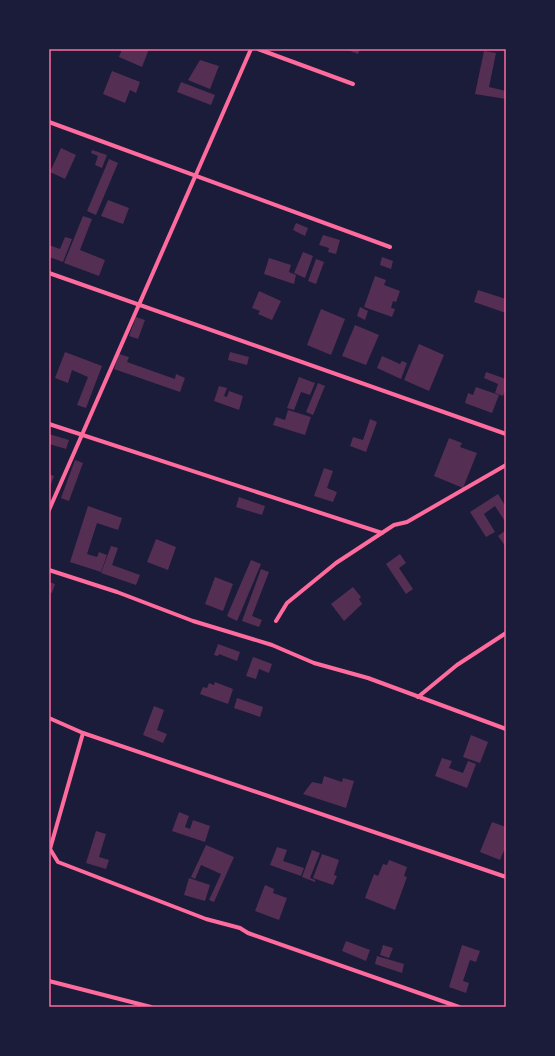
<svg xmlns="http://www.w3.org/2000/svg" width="555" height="1056" font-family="'IBM Plex Sans',sans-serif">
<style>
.building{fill:#542f53}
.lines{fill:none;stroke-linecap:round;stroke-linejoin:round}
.minor{stroke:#ff6b9d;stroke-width:4}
.neatline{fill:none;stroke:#ff6b9d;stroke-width:1.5}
</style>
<rect width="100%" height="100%" fill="#1b1b3a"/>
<g class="building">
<path d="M122,49H149L142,67L119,57Z"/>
<path d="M345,49H360L358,54Z"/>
<path d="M484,51L496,53L489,87L506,91V99L475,94Z"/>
<path d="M200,60L219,66L210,89L188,80Z"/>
<path d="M112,71L140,82L136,93L130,90L125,103L103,94Z"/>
<path d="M181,82L215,95L211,105L177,92Z"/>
<path d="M61,148L76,155L65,179L50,172Z"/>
<path d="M92,150L107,155L102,168L95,165L98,156L91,153Z"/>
<path d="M109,159L118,163L96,215L87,211Z"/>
<path d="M108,200L129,208L123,224L101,216Z"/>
<path d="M83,216L92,219L80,250L105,260L99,276L64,263Z"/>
<path d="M296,223L308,228L305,236L293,230Z"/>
<path d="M323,235L340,240L336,254L328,252L329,248L319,245Z"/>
<path d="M65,237L72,239L63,262L49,257V245L60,249Z"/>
<path d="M303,252L313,256L305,278L294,273Z"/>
<path d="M382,257L393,261L391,269L380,265Z"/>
<path d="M269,258L291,265L289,272L296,275L294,284L264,274Z"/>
<path d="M316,259L324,262L316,284L308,281Z"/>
<path d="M375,276L386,280L384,285L400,291L396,302L393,301L391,308L395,309L392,317L364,307Z"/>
<path d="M478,290L506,299V313L474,302Z"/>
<path d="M259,291L281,301L272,320L258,314L260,311L252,308Z"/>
<path d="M360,307L368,311L365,320L357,316Z"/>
<path d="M321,309L345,319L331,355L307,345Z"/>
<path d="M136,317L145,320L138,339L129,336Z"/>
<path d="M355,325L379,335L366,365L342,356Z"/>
<path d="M419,344L444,355L429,391L404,380Z"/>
<path d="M65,352L102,366L86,408L77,405L88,377L72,370L68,383L55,378Z"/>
<path d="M230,352L249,357L247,365L228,360Z"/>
<path d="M119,354L129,357L127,362L175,379L176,374L185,378L180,392L114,369Z"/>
<path d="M382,356L400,364L402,361L407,363L401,379L377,368Z"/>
<path d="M486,372L506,379V388L503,396L495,393L498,384L484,378Z"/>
<path d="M299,377L315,383L310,395L301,392L294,410L287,408Z"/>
<path d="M318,383L325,386L313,415L306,412Z"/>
<path d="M219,386L227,388L224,396L227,397L229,391L243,396L239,410L214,401Z"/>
<path d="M476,387L499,395L492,413L465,403L468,393L473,395Z"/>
<path d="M288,410L311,417L305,435L273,425L276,417L285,420Z"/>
<path d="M370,419L377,422L366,452L350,446L353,437L363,440Z"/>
<path d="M49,434L69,440L66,449L49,444Z"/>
<path d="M449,438L462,443L460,447L477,453L463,488L434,476Z"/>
<path d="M75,460L83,463L69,501L61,498Z"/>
<path d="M324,468L333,471L327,488L337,492L333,502L314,496Z"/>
<path d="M49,474L54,476L49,490Z"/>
<path d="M498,494L506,507V523L495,506L484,514L495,532L486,537L470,512Z"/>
<path d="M239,497L265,506L262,515L236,507Z"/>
<path d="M88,506L122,518L118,530L97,523L87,554L97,557L99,552L107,555L101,572L70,562Z"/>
<path d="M506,530V547L498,536Z"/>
<path d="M156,539L176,547L168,570L147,562Z"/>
<path d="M111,546L118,548L112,565L140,575L136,585L101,573Z"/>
<path d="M400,554L406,563L399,568L413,589L406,594L386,564Z"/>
<path d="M251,560L261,564L237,621L227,616Z"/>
<path d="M261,569L269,572L252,616L262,620L259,627L242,621Z"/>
<path d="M215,577L233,584L223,611L205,604Z"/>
<path d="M49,582L55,584L52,593L49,592Z"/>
<path d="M353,587L361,597L359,599L362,604L344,621L331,604Z"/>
<path d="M218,644L240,652L237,661L219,654L218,656L214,655Z"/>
<path d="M253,657L272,664L269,673L259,669L256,679L246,676Z"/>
<path d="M215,682L233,689L228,704L200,694L203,687L207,688L209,683L214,685Z"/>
<path d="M237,698L263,707L260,717L234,708Z"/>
<path d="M154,706L164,710L157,730L167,734L163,743L143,735Z"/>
<path d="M471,735L488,742L480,763L463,757Z"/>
<path d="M442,758L452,761L449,768L463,773L468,761L476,764L467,788L435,776Z"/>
<path d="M324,776L342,782L343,778L354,781L346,808L303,794L312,782L322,784Z"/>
<path d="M179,812L189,816L185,827L190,829L193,820L210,826L205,842L172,831Z"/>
<path d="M492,822L506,827V846L500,860L480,852Z"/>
<path d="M96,831L106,834L99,857L109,860L106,869L86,863Z"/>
<path d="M206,845L234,857L214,902L209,900L221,874L201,865L195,879L191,877Z"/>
<path d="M277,847L287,850L283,861L304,868L301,876L270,865Z"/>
<path d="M312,850L320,853L310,878L315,880V882L302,877Z"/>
<path d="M322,854L339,860L334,875L337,876L333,885L313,878Z"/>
<path d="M389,860L407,867L404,876L407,877L395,910L365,898L374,874L378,876L383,864L387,865Z"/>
<path d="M189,878L210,885L205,901L184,895Z"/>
<path d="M265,885L274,889L273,893L287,898L279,920L255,911Z"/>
<path d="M346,941L370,950L366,961L342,951Z"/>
<path d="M383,945L393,948L389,958L380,955Z"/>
<path d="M462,945L480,951L476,962L470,960L463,981L469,983L466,993L449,987Z"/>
<path d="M377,956L404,964L402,973L375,964Z"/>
</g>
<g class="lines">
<g class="minor">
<path d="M258,49L353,84"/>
<path d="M49,122L390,247"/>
<path d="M49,273L506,434"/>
<path d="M49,424L382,533"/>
<path d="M49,510L251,49"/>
<path d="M49,570L117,592L193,621L272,645L314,663L368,678L506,729"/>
<path d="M276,621L287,603L336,563L394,525L407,522L506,465"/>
<path d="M418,697L457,665L506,633"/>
<path d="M49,718L83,733L506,877"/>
<path d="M83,733L50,849L58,862L206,919L240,928L248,933L459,1007"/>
<path d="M49,981L151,1007"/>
</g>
</g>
<rect width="555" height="1056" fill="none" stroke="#1b1b3a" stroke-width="100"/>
<rect x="50" y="50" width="455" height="956" class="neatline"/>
</svg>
